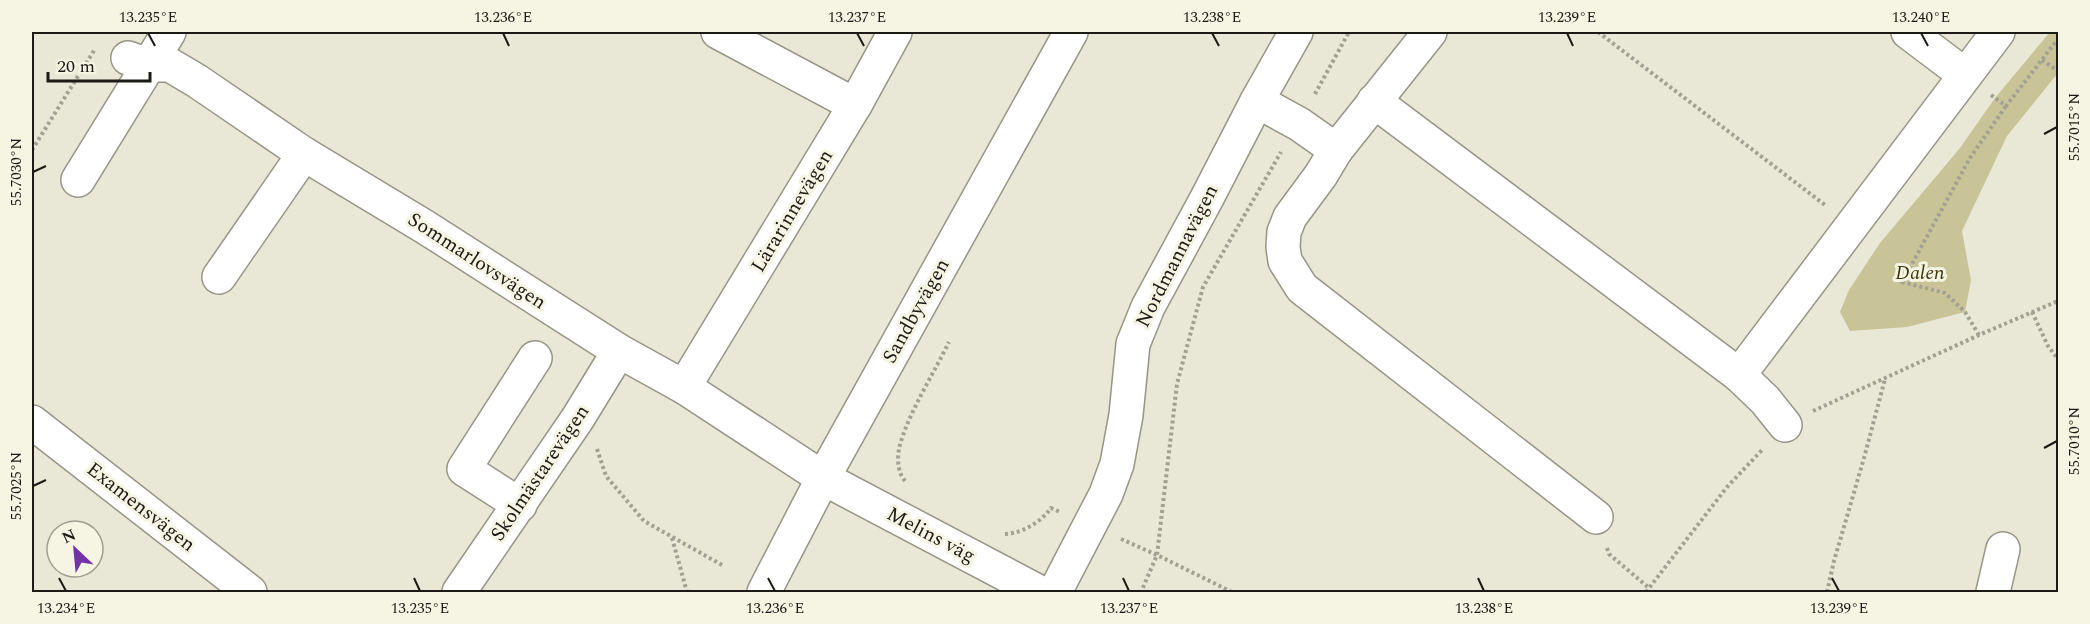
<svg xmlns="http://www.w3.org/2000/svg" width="2090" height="624" font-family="Spectral,serif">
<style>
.green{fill:#c9c497}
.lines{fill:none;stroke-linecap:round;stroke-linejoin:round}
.minor-casing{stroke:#979585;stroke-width:36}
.major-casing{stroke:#979585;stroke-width:36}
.path{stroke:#a1a093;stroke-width:4;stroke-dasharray:3 3;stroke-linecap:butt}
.minor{stroke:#fff;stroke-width:33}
.major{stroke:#fff;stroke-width:33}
.ticks{fill:none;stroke:#1b1a14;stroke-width:2}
.labels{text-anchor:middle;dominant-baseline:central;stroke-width:6;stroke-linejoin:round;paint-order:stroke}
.street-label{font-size:20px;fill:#1b1a14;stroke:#f6f4e3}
.park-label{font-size:20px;font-style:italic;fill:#3b360c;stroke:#f6f4e3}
.neatline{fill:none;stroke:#1b1a14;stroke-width:2}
.ticks-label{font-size:15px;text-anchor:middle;fill:#1b1a14}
</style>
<rect width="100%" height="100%" fill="#e9e7d6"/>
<path class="green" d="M2050,32H2058V73L2007,136L1962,231L1971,280L1965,312L1907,327L1850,331L1840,312L1849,290L1880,243L1960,148L1995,98Z"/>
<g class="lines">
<g class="minor-casing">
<g id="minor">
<path d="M718,32L855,105"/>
<path d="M1908,32L1965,75"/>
<path d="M128,58L148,65H170L197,81L304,154L425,227L619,351L684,387L823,478L1039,592"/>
<path d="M1257,101L1299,124L1336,150L1430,32"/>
<path d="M1374,101L1739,375"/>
<path d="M1336,150L1321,175L1290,217L1284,232L1283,247L1285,261L1302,288L1596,517"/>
<path d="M78,180L169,32"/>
<path d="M219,277L304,154"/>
<path d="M684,387L855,105L895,32"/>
<path d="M32,422L250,592"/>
<path d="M1785,425L1765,400L1739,375L1998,32"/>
<path d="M520,505L464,469L535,358"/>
<path d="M459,592L578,418L619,351"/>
<path d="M1055,592L1106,494L1117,464L1126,415L1133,344L1148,307L1207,198L1257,101L1296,32"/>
<path d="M1993,592L2003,549"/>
</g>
</g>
<g class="major-casing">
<path id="major" d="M764,592L823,478L1071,32"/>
</g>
<g class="path">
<path d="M1598,32L1825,205"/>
<path d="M2042,60L2058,71"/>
<path d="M1315,94L1349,32"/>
<path d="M1991,95L2006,106L2058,39"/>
<path d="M32,150L95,49"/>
<path d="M2032,312L2048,346L2058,359"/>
<path d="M1979,335L1965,312L1945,293L1902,282L1970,158L2006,106"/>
<path d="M1813,411L1979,335L2058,301"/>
<path d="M597,449L606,476L644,521L722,565"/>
<path d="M905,481C898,473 897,460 899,449C906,417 934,373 949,342"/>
<path d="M1005,534C1023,533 1041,522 1051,508L1060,512"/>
<path d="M672,538L687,592"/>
<path d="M1121,539L1157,555L1141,592"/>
<path d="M1607,548L1609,554L1649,588"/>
<path d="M1232,592L1157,555L1177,384L1203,287L1281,152"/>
<path d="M1646,592L1727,487L1763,449"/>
<path d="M1827,592L1834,561L1864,458L1885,379"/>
</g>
<use href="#minor" class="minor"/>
<use href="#major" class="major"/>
</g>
<path class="ticks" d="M148,33L155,46M503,33L509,46M857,33L864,46M1212,33L1219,46M1567,33L1573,46M1921,33L1928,46M2044,134L2057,127M33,172L46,166M2044,448L2057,441M33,486L46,480M59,578L66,591M414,578L420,591M768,578L775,591M1123,578L1129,591M1478,578L1484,591M1832,578L1839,591"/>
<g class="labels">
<g class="street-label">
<text transform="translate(792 211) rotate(-59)">Lärarinnevägen</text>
<text transform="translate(1177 256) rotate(-63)">Nordmannavägen</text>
<text transform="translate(477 261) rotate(33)">Sommarlovsvägen</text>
<text transform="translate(916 311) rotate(-61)">Sandbyvägen</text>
<text transform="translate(540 473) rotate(-56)">Skolmästarevägen</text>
<text transform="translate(141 507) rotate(38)">Examensvägen</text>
<text transform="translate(931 535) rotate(28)">Melins väg</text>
</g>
<g class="park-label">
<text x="1920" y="273">Dalen</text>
</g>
</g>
<rect width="2090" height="624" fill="none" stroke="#f6f4e3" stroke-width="66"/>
<g transform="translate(75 549) rotate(334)"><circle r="28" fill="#f6f4e3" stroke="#9e9d90" stroke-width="1.5"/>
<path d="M0-4.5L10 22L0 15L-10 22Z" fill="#7333a8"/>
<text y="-9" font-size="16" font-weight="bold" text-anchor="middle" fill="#1b1a14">N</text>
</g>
<path d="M48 72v9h102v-9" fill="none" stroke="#1b1a14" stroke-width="3"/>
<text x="57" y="72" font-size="18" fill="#1b1a14" stroke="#f6f4e3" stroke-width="4.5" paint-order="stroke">20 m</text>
<rect x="33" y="33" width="2024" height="558" class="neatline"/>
<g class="ticks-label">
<text x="148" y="22">13.235°E</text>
<text x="503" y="22">13.236°E</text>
<text x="857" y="22">13.237°E</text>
<text x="1212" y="22">13.238°E</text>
<text x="1567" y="22">13.239°E</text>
<text x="1921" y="22">13.240°E</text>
<text transform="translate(2074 127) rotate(-90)" y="5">55.7015°N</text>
<text transform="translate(16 172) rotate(-90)" y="5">55.7030°N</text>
<text transform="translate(2074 441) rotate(-90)" y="5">55.7010°N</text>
<text transform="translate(16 486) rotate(-90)" y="5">55.7025°N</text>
<text x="66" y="613">13.234°E</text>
<text x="420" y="613">13.235°E</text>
<text x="775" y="613">13.236°E</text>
<text x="1129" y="613">13.237°E</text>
<text x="1484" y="613">13.238°E</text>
<text x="1839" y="613">13.239°E</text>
</g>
</svg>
